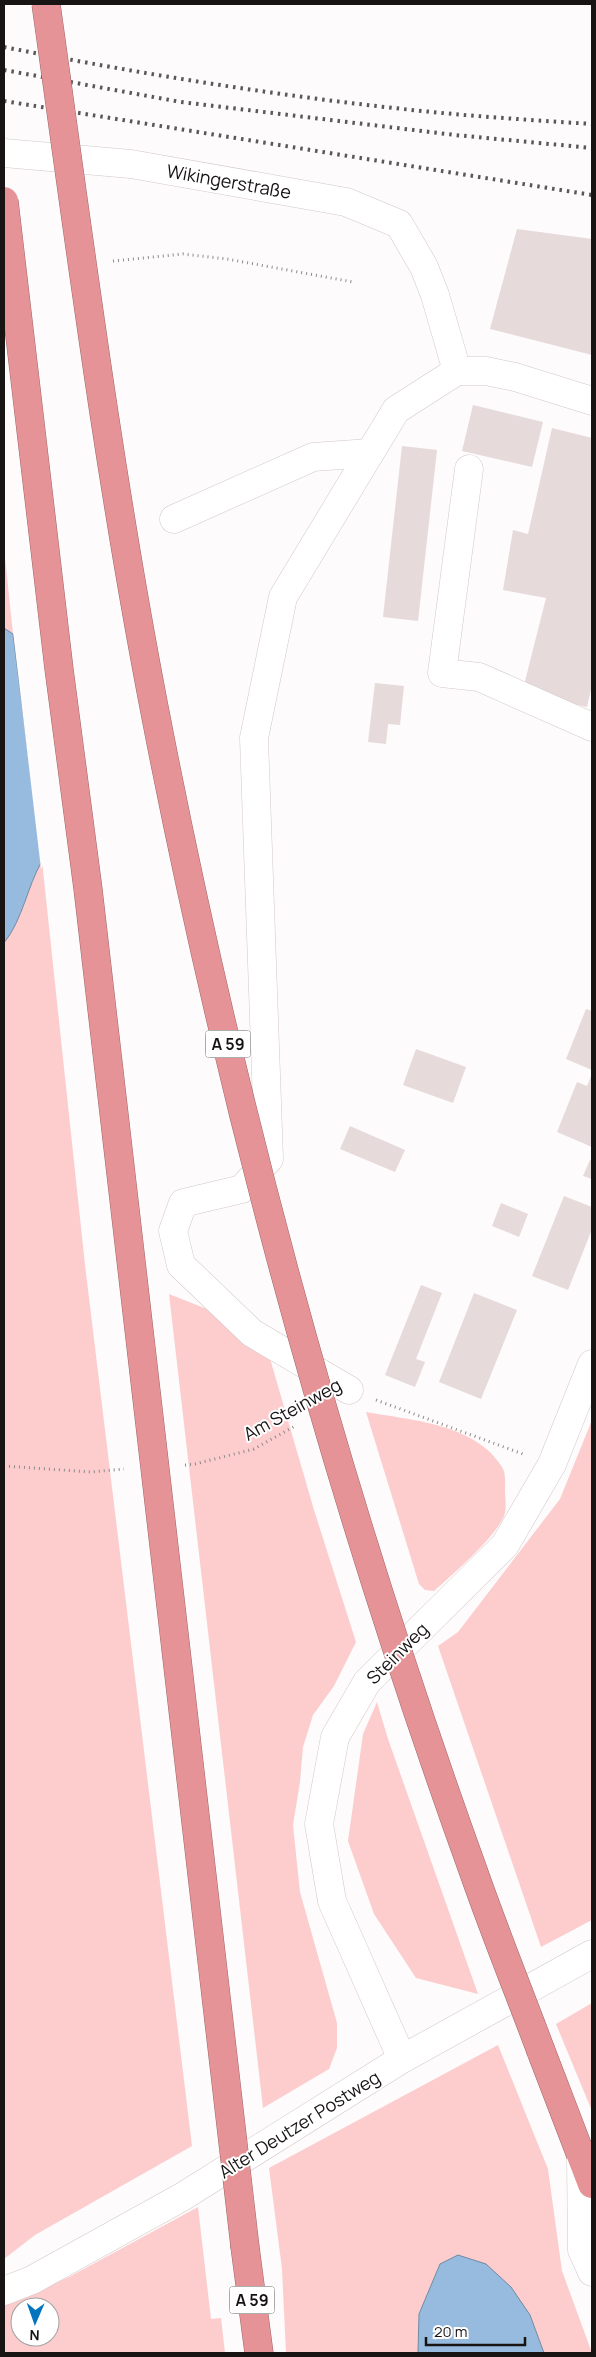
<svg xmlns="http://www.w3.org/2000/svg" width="596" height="2357" font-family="Manrope,sans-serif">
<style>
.green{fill:#fdcdce;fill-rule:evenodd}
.water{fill:#97bbde;stroke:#7189a1}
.pier{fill:#fdfbfb}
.building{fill:#e7dada}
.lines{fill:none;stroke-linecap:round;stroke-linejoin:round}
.minor-casing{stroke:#d4c8c8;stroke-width:29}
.highway-casing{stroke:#9e6769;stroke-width:29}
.path{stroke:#8d8a8a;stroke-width:3;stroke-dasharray:1 4;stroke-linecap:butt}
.minor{stroke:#fff;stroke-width:28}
.highway{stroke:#e69397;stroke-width:28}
.rail{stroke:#5a5757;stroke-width:4;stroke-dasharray:2.5 5;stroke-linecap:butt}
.highway-bridge-casing{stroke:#9e6769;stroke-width:29;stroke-linecap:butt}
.highway-bridge{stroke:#e69397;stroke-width:28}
.labels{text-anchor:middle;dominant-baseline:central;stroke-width:4;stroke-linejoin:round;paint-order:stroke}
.shield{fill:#fff;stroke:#5d5a5a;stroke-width:1}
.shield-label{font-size:16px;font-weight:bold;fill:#181414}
.street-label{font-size:18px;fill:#181414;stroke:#fff}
</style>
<rect width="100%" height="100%" fill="#fdfbfb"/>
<g class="green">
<path d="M4,548L13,634L4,628Z"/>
<path d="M42,861L85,1265L192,2146L35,2235L4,2259V943C23,919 27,887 42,861Z"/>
<path d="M169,1294L262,1331L314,1510L356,1642L334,1686L313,1715L303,1747L300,1782L293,1825L300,1892L337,2023V2048L329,2069L263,2108Z"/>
<path d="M366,1412C411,1420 476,1424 502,1467C506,1473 505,1483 505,1490C505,1498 507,1508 504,1516C494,1539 453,1574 434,1591L425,1590L419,1584Z"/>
<path d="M592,1420V1920L541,1947L438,1646L458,1632L560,1499Z"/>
<path d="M377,1702L388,1739L478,1994L416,1978L374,1914L348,1841L363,1734Z"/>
<path d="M592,2003V2111L556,2024Z"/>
<path d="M498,2045L548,2169L562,2271L592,2353H544L530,2315L440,2264L419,2314L418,2353H286L282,2269L269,2168Z"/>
<path d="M198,2207L211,2319L221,2318L225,2353H4V2305L69,2277ZM20,2307H50V2337H20Z"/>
</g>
<g class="water">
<path d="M4,628L13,634L42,861C27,887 23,919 4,943Z"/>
<path d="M458,2255L486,2264L511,2287L530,2315L544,2353H418L419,2314L440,2264Z"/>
</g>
<path class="pier" d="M13,631L54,696L58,804L45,861L41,869Z"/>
<g class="building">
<path d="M517,229L592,239V355L490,329Z"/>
<path d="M473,405L543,422L532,467L462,451Z"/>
<path d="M552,428L592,438V685L587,707L522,693L546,598L503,590L513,530L528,534Z"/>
<path d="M402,446L437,450L418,621L383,617Z"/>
<path d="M375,683L404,686L400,725L388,724L386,744L368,742Z"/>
<path d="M586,1009L592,1011V1070L566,1059Z"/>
<path d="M416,1049L466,1067L453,1103L403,1085Z"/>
<path d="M592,1074V1147L557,1132L577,1082L587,1086Z"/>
<path d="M350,1126L405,1150L395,1172L340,1149Z"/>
<path d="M590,1160L592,1161V1179L583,1176Z"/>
<path d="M564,1196L592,1207V1229L568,1290L532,1276Z"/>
<path d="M501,1203L528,1214L519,1237L492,1226Z"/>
<path d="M421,1285L442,1293L416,1359L425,1362L415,1387L385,1375Z"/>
<path d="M474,1293L517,1310L481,1399L439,1382Z"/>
</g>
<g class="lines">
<g class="minor-casing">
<g id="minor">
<path d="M4,153L131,164L346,202L399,224L424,267L435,295L457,371H486L515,377L592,401"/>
<path d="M469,469L442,673L479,677L592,727"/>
<path d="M174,519L313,457L370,453"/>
<path d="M349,1390L252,1333L181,1265L173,1231L183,1203L242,1189L269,1159L254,738L283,597L396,410L457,371"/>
<path d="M402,2059L332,1901L319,1824L335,1737L367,1682L505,1545L552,1464L592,1364"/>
<path d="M581,2158L582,2250L592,2272"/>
<path d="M4,2291L32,2280L182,2197L402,2059L592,1954"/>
</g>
</g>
<g class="highway-casing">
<g id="highway">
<path d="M541,2051L592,2184"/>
<path d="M245,2247L259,2353"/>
</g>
</g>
<g class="path">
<path d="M113,261L183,254L227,259L353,282"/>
<path d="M376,1400L523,1454"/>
<path d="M185,1465L195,1464L254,1449L295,1426"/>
<path d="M4,1466L91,1472L124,1469"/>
</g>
<use href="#minor" class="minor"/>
<use href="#highway" class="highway"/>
<g class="rail">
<path d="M4,47C152,76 302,100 453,114C499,118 546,121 592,124"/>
<path d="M4,70L181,102L455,135L592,148"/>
<path d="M4,101L592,195"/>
</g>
<g class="highway-bridge-casing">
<g id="highway-bridge">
<path d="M46,4C79,239 109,474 154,707C230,1102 337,1494 474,1873C495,1933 519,1992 541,2051"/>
<path d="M4,201L59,669L88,889L245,2247"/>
</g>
</g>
<use href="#highway-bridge" class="highway-bridge"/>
</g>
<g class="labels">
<g class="shield">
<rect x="205.5" y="1030.5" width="45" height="27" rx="4"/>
<rect x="229.5" y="2286.5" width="45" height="27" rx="4"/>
</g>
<g class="shield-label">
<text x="228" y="1044">A 59</text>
<text x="252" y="2300">A 59</text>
</g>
<g class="street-label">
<text transform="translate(229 181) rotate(10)">Wikingerstraße</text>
<text transform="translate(292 1409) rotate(-29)">Am Steinweg</text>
<text transform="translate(397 1653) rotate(-45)">Steinweg</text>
<text transform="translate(299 2124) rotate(-32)">Alter Deutzer Postweg</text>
</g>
</g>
<rect width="596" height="2357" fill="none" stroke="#181414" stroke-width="10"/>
<g transform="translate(35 2322) rotate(182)"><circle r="24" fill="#ffffff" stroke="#a3a1a1"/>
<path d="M0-4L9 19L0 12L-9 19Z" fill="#0375bf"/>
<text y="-8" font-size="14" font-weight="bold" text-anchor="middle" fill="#181414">N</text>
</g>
<path d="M426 2337v8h99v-8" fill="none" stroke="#181414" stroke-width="2.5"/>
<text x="434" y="2337" font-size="15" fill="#181414" stroke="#ffffff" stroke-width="4" paint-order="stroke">20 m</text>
</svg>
